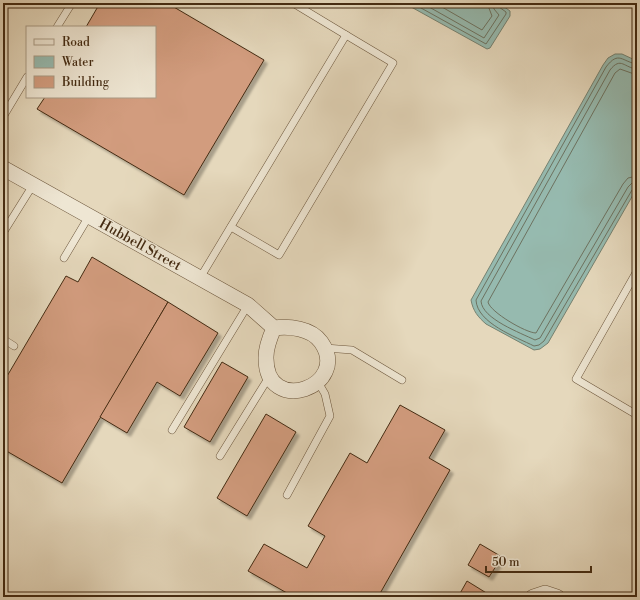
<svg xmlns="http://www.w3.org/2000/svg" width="640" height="600" font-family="'Libre Bodoni',serif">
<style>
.water{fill:#96baaf;stroke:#758170}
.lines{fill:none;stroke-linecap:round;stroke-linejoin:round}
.shore{stroke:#6d7260;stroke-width:1}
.building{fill:#d29c7e;stroke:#442b12;filter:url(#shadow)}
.lane-casing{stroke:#6c563c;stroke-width:8}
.street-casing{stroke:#6c563c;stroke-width:16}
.lane{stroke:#eee6d3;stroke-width:7}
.street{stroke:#eee6d3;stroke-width:15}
.labels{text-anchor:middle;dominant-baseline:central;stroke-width:3;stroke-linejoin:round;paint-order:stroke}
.street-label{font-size:14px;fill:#442b12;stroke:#eee6d3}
</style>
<defs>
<filter id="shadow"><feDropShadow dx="3.5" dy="3.5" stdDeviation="1" flood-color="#0004"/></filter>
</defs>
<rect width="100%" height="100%" fill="#e5d8bc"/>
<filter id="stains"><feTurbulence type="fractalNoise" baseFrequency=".005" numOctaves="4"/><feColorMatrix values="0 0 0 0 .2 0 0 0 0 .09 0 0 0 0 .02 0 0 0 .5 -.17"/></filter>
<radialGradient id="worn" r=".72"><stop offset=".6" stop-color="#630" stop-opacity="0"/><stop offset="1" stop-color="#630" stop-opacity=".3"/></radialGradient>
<g class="water">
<path d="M404,3H499L510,11V16L490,48L487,49Z"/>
<path d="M615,54H622L637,61V188L548,343L540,349L534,350L486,324C478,317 473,311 471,300L603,65L608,58Z"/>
</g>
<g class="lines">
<g class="shore">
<path d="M412,3L486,44L506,14V12L499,7L498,3"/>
<path d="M422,3L484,38L499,15L494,9L493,3"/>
<path d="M435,3L482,30L492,16L487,3"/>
<path d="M637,64C622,62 619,50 606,67L476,300C477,323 516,337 534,346L539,345L544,341L632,190L637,187"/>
<path d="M637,69C624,68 621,56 610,70L481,301C482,319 521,333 535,340L540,338L628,187L632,183L637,182"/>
<path d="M637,75L620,69L615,73L488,302C490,312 526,333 536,333L623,184L628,178L637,176"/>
</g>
</g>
<g class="building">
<path d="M100,3H167L264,60L184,195L37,109L45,97H155V27H86Z"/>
<path d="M92,257L168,302L62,483L3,449V383L66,276L78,282Z"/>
<path d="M168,302L218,333L180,396L157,382L127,433L100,417Z"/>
<path d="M222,362L248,377L210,442L184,427Z"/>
<path d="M400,405L445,430L429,458L450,470L378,597H294L248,571L264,544L307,568L325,536L308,526L350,453L367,463Z"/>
<path d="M266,414L296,432L247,516L217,498Z"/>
<path d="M480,544L502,557L489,577L468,565Z"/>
<path d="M467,581L488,594L486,597H458Z"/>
<path d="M637,584V597H630Z"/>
</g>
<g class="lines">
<g class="lane-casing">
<g id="lane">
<path d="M57,27L72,3"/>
<path d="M3,117L27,77"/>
<path d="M231,227L279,255L393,63L346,35"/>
<path d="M3,233L33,185"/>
<path d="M64,258L89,216"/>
<path d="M637,271L576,379L637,415"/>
<path d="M200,278L346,35L293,3"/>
<path d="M3,339L14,346"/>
<path d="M325,348L352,350L402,380"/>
<path d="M172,430L248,305"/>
<path d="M220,456L269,377"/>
<path d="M287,495L330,416L325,394L318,382"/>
</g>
</g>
<g class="street-casing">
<g id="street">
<path d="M3,168L248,305L274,328C270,337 266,347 266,357C265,418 352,386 321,342C311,328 289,326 274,328"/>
<path d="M533,597L545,593L557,597"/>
</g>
</g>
<use href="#lane" class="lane"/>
<use href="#street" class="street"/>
</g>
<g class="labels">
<g class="street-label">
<text transform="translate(140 245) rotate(29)">Hubbell Street</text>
</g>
</g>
<rect width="640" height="600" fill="none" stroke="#e5d8bc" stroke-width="16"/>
<rect x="4" y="4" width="632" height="592" fill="none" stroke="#442b12" stroke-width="2"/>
<rect x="8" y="8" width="624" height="584" fill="none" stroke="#442b12"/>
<rect x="26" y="26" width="130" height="72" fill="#eee6d3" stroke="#aa9b86"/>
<rect x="34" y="39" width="20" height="6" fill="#eee6d3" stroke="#aa9b86"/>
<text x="62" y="46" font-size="12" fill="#442b12">Road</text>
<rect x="34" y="56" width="20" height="12" fill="#96baaf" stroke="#aa9b86"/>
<text x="62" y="66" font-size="12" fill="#442b12">Water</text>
<rect x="34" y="76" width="20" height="12" fill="#d29c7e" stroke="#aa9b86"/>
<text x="62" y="86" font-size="12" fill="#442b12">Building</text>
<path d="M486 566v6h105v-6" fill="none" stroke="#442b12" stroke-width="2"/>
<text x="492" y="566" font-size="12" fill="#442b12" stroke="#eee6d3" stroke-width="3" paint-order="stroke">50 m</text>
<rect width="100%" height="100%" filter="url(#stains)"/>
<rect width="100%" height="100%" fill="url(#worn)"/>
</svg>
